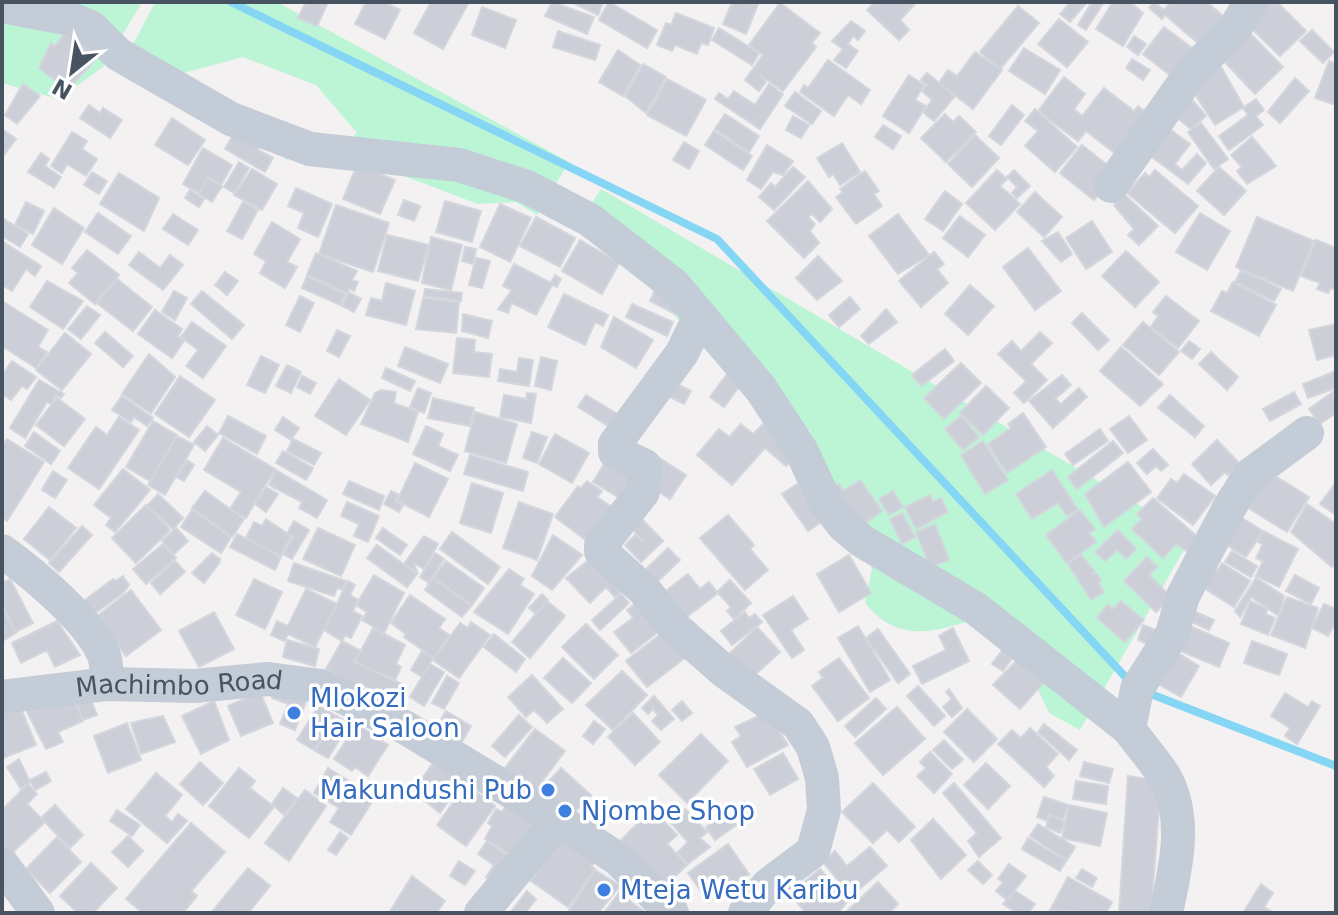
<svg xmlns="http://www.w3.org/2000/svg" width="1338" height="915" font-family="'DejaVu Sans',sans-serif">
<style>
.green{fill:#bcf4d6}
.lines{fill:none;stroke-linecap:round;stroke-linejoin:round}
.stream{stroke:#85d6f5;stroke-width:8}
.building{fill:#cccfd7;stroke:#d4d6dd;stroke-width:2}
.minor{stroke:#c3ccd7;stroke-width:34}
.shop-dot{fill:#3f7fe0;stroke:#fff;stroke-width:3}
.labels{text-anchor:middle;dominant-baseline:central;stroke-width:7;stroke-linejoin:round;paint-order:stroke}
.street-label{font-size:26px;fill:#475361;stroke:#fff}
.shop-label{font-size:26px;fill:#366cbe;stroke:#fff;text-anchor:start}
</style>
<rect width="100%" height="100%" fill="#f3f1f1"/>
<g class="green">
<path d="M2,2H142L104,66L59,99L2,83Z"/>
<path d="M155,2H277L569,162L537,215L516,202L478,204L359,159L306,148L287,160L282,156L301,139L344,145L357,133L316,85L243,57L180,74L131,49Z"/>
<path d="M601,189L1192,536L1080,730L1049,713L1022,656L994,612C946,629 902,649 865,603L872,569L860,539L812,472L811,431L759,410L635,271L575,229Z"/>
</g>
<g class="lines">
<g class="stream">
<path d="M231,2L717,239L1132,684"/>
<path d="M1143,691L1336,766"/>
</g>
</g>
<g class="building">
<path d="M306,2H328L317,26L298,18Z"/>
<path d="M366,2H384L400,10L385,39L355,24Z"/>
<path d="M431,2H469L443,49L414,33Z"/>
<path d="M552,2L594,17L587,34L545,16Z"/>
<path d="M571,2H603L598,15Z"/>
<path d="M609,2L657,30L647,48L599,20Z"/>
<path d="M732,2L758,4L746,34L723,24Z"/>
<path d="M875,2H911L914,5L900,20L909,30L899,40L867,10Z"/>
<path d="M1071,2H1087L1070,22L1060,14Z"/>
<path d="M1092,2H1104L1086,30L1078,25Z"/>
<path d="M1113,2H1130L1143,13L1123,46L1096,29Z"/>
<path d="M1154,2L1164,10L1171,2H1207L1223,16L1198,43L1165,15L1162,19L1149,8Z"/>
<path d="M1261,2H1277L1306,31L1280,56L1248,25Z"/>
<path d="M780,3L820,33L812,43L816,47L783,91L760,75L766,82L759,91L745,80L763,55L749,45Z"/>
<path d="M1018,6L1039,23L1000,69L980,52Z"/>
<path d="M482,7L516,20L505,48L472,35Z"/>
<path d="M676,13L714,28L708,45L701,43L697,54L675,45L672,51L657,45L666,23L671,25Z"/>
<path d="M1059,19L1088,42L1067,67L1038,44Z"/>
<path d="M851,21L865,31L858,40L853,36L848,44L858,51L846,68L834,60L843,49L832,41Z"/>
<path d="M1164,27L1196,51L1175,79L1143,54Z"/>
<path d="M69,28L96,49L90,57L95,60L68,90L39,68L51,43L55,46Z"/>
<path d="M719,28L759,53L752,65L712,40Z"/>
<path d="M1246,29L1283,67L1255,94L1218,55Z"/>
<path d="M1312,30L1334,52L1323,63L1300,41Z"/>
<path d="M558,31L600,45L595,60L553,47Z"/>
<path d="M1134,36L1146,44L1138,55L1127,47Z"/>
<path d="M1024,48L1060,70L1045,94L1009,71Z"/>
<path d="M618,50L640,65L623,96L599,82Z"/>
<path d="M975,52L1002,70L973,109L939,83L948,70L957,76Z"/>
<path d="M1132,59L1150,70L1143,80L1126,68Z"/>
<path d="M828,60L870,90L861,104L848,95L834,116L800,92L804,85L808,88Z"/>
<path d="M1329,61L1336,64V105L1315,98Z"/>
<path d="M643,64L666,77L646,113L625,96Z"/>
<path d="M1220,65L1244,107L1215,125L1189,85Z"/>
<path d="M927,73L955,96L934,121L923,112L932,100L922,91L927,85L921,80Z"/>
<path d="M909,75L924,85L915,100L926,106L909,133L883,116Z"/>
<path d="M1064,77L1085,94L1074,109L1082,116L1104,88L1134,111L1138,106L1153,118L1121,158L1086,131L1078,141L1038,111Z"/>
<path d="M1295,78L1309,91L1280,123L1268,112Z"/>
<path d="M667,79L706,100L686,136L647,115Z"/>
<path d="M23,84L40,96L17,124L5,115Z"/>
<path d="M769,84L783,94L760,129L715,99L719,93L728,99L734,91L755,105Z"/>
<path d="M795,92L821,111L812,124L785,106Z"/>
<path d="M1188,95L1206,116L1191,129L1170,112Z"/>
<path d="M1256,99L1264,110L1256,116L1263,125L1229,150L1219,136L1248,115L1243,108Z"/>
<path d="M89,105L100,113L103,108L122,120L110,138L80,118Z"/>
<path d="M1012,105L1024,115L1001,145L989,136Z"/>
<path d="M1035,109L1077,147L1055,172L1025,146L1038,131L1025,121Z"/>
<path d="M725,114L759,136L749,152L715,129Z"/>
<path d="M945,114L953,122L959,116L976,132L946,162L921,138Z"/>
<path d="M793,116L809,125L801,138L786,130Z"/>
<path d="M172,118L205,140L188,165L155,145Z"/>
<path d="M1201,123L1228,159L1214,169L1188,132Z"/>
<path d="M1163,124L1190,144L1175,164L1182,170L1197,154L1206,163L1188,184L1144,151Z"/>
<path d="M883,125L901,136L893,149L875,137Z"/>
<path d="M238,126L262,144L258,150L273,158L265,172L225,149Z"/>
<path d="M2,129L16,139L4,155L2,154Z"/>
<path d="M714,131L752,156L743,170L705,145Z"/>
<path d="M72,132L87,141L82,149L97,159L86,176L67,164L62,173L51,166Z"/>
<path d="M975,135L999,158L972,187L948,164Z"/>
<path d="M1252,137L1276,166L1247,184L1237,171L1242,167L1231,155Z"/>
<path d="M684,142L699,151L689,169L673,160Z"/>
<path d="M842,143L860,172L840,185L833,174L829,177L817,158Z"/>
<path d="M767,145L793,161L783,175L773,172L761,189L747,180Z"/>
<path d="M1082,145L1116,172L1094,200L1060,173Z"/>
<path d="M203,148L232,165L221,185L208,177L199,193L183,184Z"/>
<path d="M41,153L49,159L45,166L61,177L54,188L28,172Z"/>
<path d="M239,162L249,168L234,193L224,187Z"/>
<path d="M357,165L395,180L380,214L343,199Z"/>
<path d="M793,167L805,177L774,210L759,197L771,183L775,187Z"/>
<path d="M1219,167L1246,191L1224,215L1197,191Z"/>
<path d="M252,169L277,184L262,210L234,195Z"/>
<path d="M997,170L1007,179L1000,186L1020,204L995,230L966,203Z"/>
<path d="M1014,170L1030,186L1017,198L1012,193L1017,187L1007,177Z"/>
<path d="M1155,170L1198,206L1175,233L1127,193L1145,173L1149,177Z"/>
<path d="M865,171L879,191L874,194L882,206L856,224L836,197L843,192L840,189Z"/>
<path d="M92,172L107,181L99,194L84,185Z"/>
<path d="M119,173L159,198L144,231L100,204Z"/>
<path d="M208,178L222,186L212,202L199,194Z"/>
<path d="M808,181L832,209L820,222L812,214L808,217L815,224L810,231L819,243L804,258L767,221Z"/>
<path d="M296,188L332,204L318,237L298,228L304,213L288,206Z"/>
<path d="M190,190L204,199L199,207L185,198Z"/>
<path d="M945,191L962,204L943,231L925,219Z"/>
<path d="M1035,192L1062,217L1044,237L1017,212Z"/>
<path d="M1124,194L1158,226L1139,245L1128,235L1134,229L1114,205Z"/>
<path d="M404,200L420,206L414,221L398,215Z"/>
<path d="M445,201L481,211L472,242L436,232Z"/>
<path d="M26,202L44,211L33,234L15,225Z"/>
<path d="M243,202L258,210L242,239L227,231Z"/>
<path d="M500,204L531,218L510,262L480,247Z"/>
<path d="M336,205L389,223L373,272L319,254Z"/>
<path d="M54,208L84,228L62,264L32,245Z"/>
<path d="M98,213L131,236L118,254L85,232Z"/>
<path d="M1200,213L1230,231L1207,270L1176,252Z"/>
<path d="M173,214L198,230L188,245L163,229Z"/>
<path d="M898,214L929,255L898,274L869,236Z"/>
<path d="M960,216L985,235L968,257L943,238Z"/>
<path d="M536,217L575,238L560,267L520,246Z"/>
<path d="M1257,217L1314,241L1293,291L1236,267Z"/>
<path d="M4,219L28,234L20,247L2,236Z"/>
<path d="M1092,221L1112,252L1086,269L1066,238Z"/>
<path d="M272,222L300,239L287,262L297,267L285,288L260,273L266,261L254,254Z"/>
<path d="M1058,232L1072,254L1061,262L1042,241Z"/>
<path d="M387,235L429,245L418,281L378,271Z"/>
<path d="M431,237L462,245L451,290L422,283Z"/>
<path d="M580,240L619,263L602,294L562,271Z"/>
<path d="M1316,240L1336,248V290L1331,288L1328,293L1317,289L1320,283L1301,276Z"/>
<path d="M2,241L41,266L35,276L26,269L12,291L2,285Z"/>
<path d="M465,247L476,249L473,264L462,261Z"/>
<path d="M1028,248L1061,291L1035,310L1003,267Z"/>
<path d="M87,250L119,275L95,304L69,283L78,273L72,268Z"/>
<path d="M1126,251L1159,282L1135,307L1102,276Z"/>
<path d="M139,252L160,268L170,255L183,265L163,290L129,265Z"/>
<path d="M934,252L944,264L937,269L948,283L921,307L899,281Z"/>
<path d="M316,253L357,271L352,280L358,282L354,291L349,289L347,293L307,275Z"/>
<path d="M818,256L842,281L817,300L796,278Z"/>
<path d="M476,258L490,261L482,288L469,285Z"/>
<path d="M514,264L551,283L555,275L561,279L557,287L552,285L536,315L512,303L508,313L498,309L512,290L503,286Z"/>
<path d="M1241,270L1281,289L1274,301L1235,282Z"/>
<path d="M225,272L238,281L227,295L215,285Z"/>
<path d="M307,276L345,294L340,305L302,288Z"/>
<path d="M117,279L152,307L133,331L97,303Z"/>
<path d="M47,281L83,301L63,329L30,307Z"/>
<path d="M1233,282L1276,305L1259,336L1211,311L1222,291L1227,293Z"/>
<path d="M386,283L415,291L406,325L366,315L371,298L382,301Z"/>
<path d="M970,285L994,306L968,335L945,314Z"/>
<path d="M656,288L681,301L675,314L650,301Z"/>
<path d="M425,289L462,293L461,301L424,296Z"/>
<path d="M174,291L187,298L175,320L162,312Z"/>
<path d="M202,291L244,325L232,339L191,304Z"/>
<path d="M348,292L361,299L354,312L342,306Z"/>
<path d="M564,294L608,315L603,326L595,322L585,345L548,327Z"/>
<path d="M300,296L314,303L300,332L286,325Z"/>
<path d="M1166,296L1199,321L1178,348L1151,327L1158,316L1153,312Z"/>
<path d="M850,297L860,309L839,327L829,315Z"/>
<path d="M423,298L459,302L456,333L416,329Z"/>
<path d="M2,301L48,330L38,347L47,352L36,368L2,346Z"/>
<path d="M632,304L673,322L667,336L626,317Z"/>
<path d="M87,306L100,315L81,339L68,329Z"/>
<path d="M886,309L897,322L869,344L861,336Z"/>
<path d="M155,310L182,329L178,336L184,341L172,358L138,334Z"/>
<path d="M1082,313L1109,340L1098,350L1072,323Z"/>
<path d="M463,314L492,321L488,338L462,331Z"/>
<path d="M614,317L653,340L636,368L601,347Z"/>
<path d="M192,322L226,346L203,378L186,366L198,350L181,337Z"/>
<path d="M1143,322L1179,352L1159,375L1123,345Z"/>
<path d="M1336,324V355L1317,360L1309,330Z"/>
<path d="M337,330L350,336L339,357L327,351Z"/>
<path d="M105,332L133,356L123,367L95,343Z"/>
<path d="M1040,332L1052,343L1031,364L1047,380L1024,403L1014,393L1026,381L998,354L1012,341L1021,351Z"/>
<path d="M65,333L91,354L62,390L36,370Z"/>
<path d="M457,338L475,340L474,352L492,354L489,377L453,373Z"/>
<path d="M1189,341L1200,349L1192,359L1181,351Z"/>
<path d="M405,347L448,364L440,383L398,366Z"/>
<path d="M1121,347L1163,384L1140,406L1100,371Z"/>
<path d="M945,349L954,361L921,386L912,375Z"/>
<path d="M1211,352L1238,377L1227,390L1199,364Z"/>
<path d="M149,354L175,377L151,413L122,394Z"/>
<path d="M261,356L279,365L265,393L247,385Z"/>
<path d="M541,357L557,361L551,390L535,386Z"/>
<path d="M519,358L533,360L529,386L498,381L500,369L517,372Z"/>
<path d="M12,361L36,377L27,389L22,386L11,400L2,394V375Z"/>
<path d="M961,363L981,383L944,419L924,398Z"/>
<path d="M287,365L301,372L291,393L276,386Z"/>
<path d="M733,366L747,376L724,407L710,397Z"/>
<path d="M386,368L415,381L410,391L382,378Z"/>
<path d="M1336,371V388L1308,398L1303,384Z"/>
<path d="M1062,375L1071,385L1055,399L1061,404L1079,388L1087,397L1053,428L1029,401Z"/>
<path d="M180,376L215,400L189,437L155,414Z"/>
<path d="M302,376L316,383L310,394L297,387Z"/>
<path d="M339,379L370,400L346,435L315,416Z"/>
<path d="M39,380L64,394L61,398L56,395L51,404L47,402L25,438L10,428Z"/>
<path d="M677,384L691,391L684,404L670,397Z"/>
<path d="M986,386L1009,408L983,435L960,413Z"/>
<path d="M418,388L431,393L424,413L410,407Z"/>
<path d="M381,390L396,392L394,403L418,412L408,442L361,424L375,393Z"/>
<path d="M1294,392L1301,404L1270,421L1263,409Z"/>
<path d="M1333,392L1336,413L1320,424L1309,409Z"/>
<path d="M527,393L536,394L531,423L500,417L504,395L526,399Z"/>
<path d="M586,395L621,416L613,429L578,407Z"/>
<path d="M1170,395L1204,426L1195,437L1158,408Z"/>
<path d="M122,396L153,418L147,426L134,417L131,422L112,410Z"/>
<path d="M57,398L85,419L64,446L36,425Z"/>
<path d="M433,398L474,408L470,426L428,418Z"/>
<path d="M475,412L517,424L506,463L465,451Z"/>
<path d="M1023,413L1046,447L1007,473L988,444L1011,428L1008,424Z"/>
<path d="M228,416L266,436L257,454L219,433Z"/>
<path d="M961,416L979,437L963,450L945,429Z"/>
<path d="M1129,416L1147,440L1128,453L1110,429Z"/>
<path d="M119,417L139,430L99,489L68,468L96,427L107,435Z"/>
<path d="M283,417L299,428L291,440L275,430Z"/>
<path d="M153,421L177,435L150,481L126,467Z"/>
<path d="M741,424L753,434L763,424L797,453L786,466L765,448L732,485L697,455L719,429L729,437Z"/>
<path d="M207,426L218,435L205,451L194,442Z"/>
<path d="M426,426L443,434L438,446L458,455L450,471L413,454Z"/>
<path d="M1100,429L1108,441L1073,465L1065,454Z"/>
<path d="M34,432L60,451L51,464L25,446Z"/>
<path d="M532,432L547,437L537,463L523,458Z"/>
<path d="M555,434L589,453L572,483L539,464Z"/>
<path d="M177,436L194,445L165,495L148,485Z"/>
<path d="M223,438L275,469L246,518L230,509L241,492L204,470Z"/>
<path d="M7,439L44,462L7,521L2,518V447Z"/>
<path d="M293,439L321,453L314,465L287,451Z"/>
<path d="M1217,440L1240,464L1228,475L1225,472L1211,485L1192,464Z"/>
<path d="M983,441L1008,480L985,494L961,455Z"/>
<path d="M1113,441L1123,453L1077,489L1068,477Z"/>
<path d="M1153,449L1168,465L1161,471L1156,466L1147,474L1137,463Z"/>
<path d="M283,451L313,468L306,480L276,463Z"/>
<path d="M611,453L643,474L626,502L593,482Z"/>
<path d="M470,455L528,472L523,491L464,474Z"/>
<path d="M658,457L686,475L670,499L643,481Z"/>
<path d="M187,460L194,465L184,481L176,477Z"/>
<path d="M1128,462L1151,492L1104,527L1085,494Z"/>
<path d="M415,463L448,479L429,517L397,501Z"/>
<path d="M1262,468L1309,497L1287,532L1237,501Z"/>
<path d="M123,469L150,490L115,532L106,525L111,518L94,505Z"/>
<path d="M276,470L327,500L317,518L299,508L302,502L269,485Z"/>
<path d="M1052,470L1078,510L1067,516L1058,503L1032,519L1016,494Z"/>
<path d="M53,471L67,480L55,498L42,490Z"/>
<path d="M1184,474L1215,496L1193,525L1157,498L1171,479L1177,483Z"/>
<path d="M805,479L830,516L808,531L782,494Z"/>
<path d="M860,480L882,511L852,532L825,494L839,484L843,491Z"/>
<path d="M349,481L384,496L379,510L343,494Z"/>
<path d="M587,481L602,491L597,497L615,509L590,543L555,517L578,486L581,488Z"/>
<path d="M1336,482V515L1320,504Z"/>
<path d="M472,483L503,493L491,533L460,523Z"/>
<path d="M266,487L278,494L266,512L255,504Z"/>
<path d="M205,491L244,519L232,537L192,508Z"/>
<path d="M391,491L399,495L395,501L403,505L399,512L384,504Z"/>
<path d="M893,491L903,507L889,515L879,499Z"/>
<path d="M158,494L183,518L173,529L147,506Z"/>
<path d="M930,495L933,502L941,498L948,512L916,529L905,507Z"/>
<path d="M1153,498L1208,546L1197,558L1176,544L1163,558L1132,529L1142,519L1137,514Z"/>
<path d="M347,502L379,516L368,542L354,536L359,524L341,516Z"/>
<path d="M519,502L553,514L537,560L503,548Z"/>
<path d="M1307,504L1336,524V562L1332,567L1291,532Z"/>
<path d="M146,505L170,530L136,563L112,538Z"/>
<path d="M49,507L76,528L50,560L24,539Z"/>
<path d="M192,510L231,537L221,553L181,527Z"/>
<path d="M1080,510L1095,529L1089,533L1096,542L1067,563L1046,535Z"/>
<path d="M1231,511L1263,531L1246,557L1220,541Z"/>
<path d="M902,513L915,537L902,544L890,519Z"/>
<path d="M638,515L663,541L641,562L625,545L635,535L643,541L628,524Z"/>
<path d="M728,515L754,545L750,549L768,570L745,590L700,538Z"/>
<path d="M266,519L291,536L281,556L246,538L254,522L262,526Z"/>
<path d="M294,521L309,530L292,559L283,554L293,537L287,534Z"/>
<path d="M935,524L949,560L930,567L916,532Z"/>
<path d="M82,526L92,535L59,572L49,563Z"/>
<path d="M176,528L188,541L174,554L162,541Z"/>
<path d="M318,528L355,545L341,576L303,559Z"/>
<path d="M383,528L407,545L400,555L376,538Z"/>
<path d="M1118,530L1136,549L1126,559L1117,550L1105,561L1095,552Z"/>
<path d="M1263,531L1298,549L1279,587L1256,576L1263,561L1256,558L1263,544L1258,542Z"/>
<path d="M452,532L500,567L488,584L440,549Z"/>
<path d="M237,534L281,557L275,570L230,547Z"/>
<path d="M553,535L582,555L552,590L532,576Z"/>
<path d="M424,536L438,544L424,569L414,563L417,572L404,564Z"/>
<path d="M163,544L176,558L146,584L133,569Z"/>
<path d="M377,545L417,574L407,587L367,558Z"/>
<path d="M668,548L680,560L651,588L639,576Z"/>
<path d="M1232,551L1257,566L1251,577L1225,562Z"/>
<path d="M212,553L220,559L219,563L204,583L192,573Z"/>
<path d="M435,553L444,559L429,583L420,577Z"/>
<path d="M596,554L627,586L615,597L606,587L590,603L566,578Z"/>
<path d="M849,555L871,593L839,612L817,574Z"/>
<path d="M1081,555L1095,572L1092,574H1097L1101,580L1098,582L1104,592L1091,600L1068,564Z"/>
<path d="M1147,557L1157,567L1149,575L1171,597L1156,612L1124,581Z"/>
<path d="M175,561L185,572L160,594L151,583Z"/>
<path d="M446,561L484,588L472,605L434,578Z"/>
<path d="M294,563L346,581L343,590L337,588L334,596L288,581Z"/>
<path d="M1222,563L1250,581L1234,607L1196,583L1207,564L1218,570Z"/>
<path d="M509,569L524,579L520,585L534,594L508,634L474,612Z"/>
<path d="M688,574L700,589L709,582L718,593L676,625L658,597Z"/>
<path d="M374,575L404,593L384,633L362,620L367,612L356,605Z"/>
<path d="M1295,575L1319,588L1311,604L1286,591Z"/>
<path d="M123,576L129,585L123,593L87,619L77,606L113,579L115,581Z"/>
<path d="M433,578L471,606L462,617L425,590Z"/>
<path d="M1256,578L1284,596L1279,616L1251,597L1240,617L1235,611Z"/>
<path d="M10,579L33,623L16,632L2,604V583Z"/>
<path d="M254,579L282,592L265,629L236,615Z"/>
<path d="M730,580L751,603L734,619L727,611L731,607L717,592Z"/>
<path d="M348,581L355,585L350,595L358,600L353,611L362,616L351,638L345,635L342,641L324,630Z"/>
<path d="M306,589L337,604L315,647L288,634L284,641L271,635L277,621L288,626Z"/>
<path d="M131,590L161,630L126,656L96,617Z"/>
<path d="M542,594L548,600L536,614L529,608Z"/>
<path d="M621,594L629,603L600,630L592,620Z"/>
<path d="M410,595L445,619L439,628L449,635L434,658L404,637L406,634L391,623Z"/>
<path d="M645,596L668,624L631,653L614,632L633,618L627,610Z"/>
<path d="M793,596L808,619L791,630L804,650L792,658L763,615Z"/>
<path d="M1287,597L1318,608L1305,648L1271,635Z"/>
<path d="M547,601L565,616L530,658L512,642Z"/>
<path d="M1121,601L1144,620L1125,642L1097,618L1108,605L1113,609Z"/>
<path d="M1250,601L1268,609L1265,614L1275,618L1268,635L1241,624Z"/>
<path d="M1324,604L1336,609V621L1328,636L1312,628Z"/>
<path d="M2,608L16,633L4,640L2,636Z"/>
<path d="M1189,609L1214,620L1209,630L1185,619Z"/>
<path d="M214,612L234,649L199,667L179,631Z"/>
<path d="M745,612L749,618L755,614L762,622L732,645L721,631Z"/>
<path d="M57,621L80,655L55,667L47,650L21,663L12,643Z"/>
<path d="M471,622L490,635L459,678L433,660L460,623L468,628Z"/>
<path d="M1183,623L1229,643L1219,667L1173,648Z"/>
<path d="M586,624L618,655L594,679L562,647Z"/>
<path d="M1143,625L1156,630L1149,645L1138,640Z"/>
<path d="M858,626L890,680L870,692L838,638Z"/>
<path d="M670,627L690,654L647,687L626,661Z"/>
<path d="M757,627L780,652L745,684L723,660Z"/>
<path d="M373,628L405,645L396,664L401,667L395,680L355,662Z"/>
<path d="M953,628L969,661L922,684L913,666L946,650L939,636Z"/>
<path d="M878,629L910,674L898,683L866,638Z"/>
<path d="M494,634L525,659L516,672L484,647Z"/>
<path d="M287,640L319,649L315,666L283,657Z"/>
<path d="M342,641L361,651L354,662L404,685L398,701L362,685L360,688L326,669Z"/>
<path d="M1009,641L1019,648L1003,671L992,664Z"/>
<path d="M1252,641L1287,654L1279,675L1244,663Z"/>
<path d="M1168,647L1199,666L1181,697L1149,679Z"/>
<path d="M422,651L433,658L422,677L411,670Z"/>
<path d="M563,658L591,683L572,703L544,678Z"/>
<path d="M839,658L869,698L838,721L812,686L823,678L819,672Z"/>
<path d="M1018,659L1047,679L1020,709L993,685Z"/>
<path d="M430,664L444,672L424,706L410,697Z"/>
<path d="M622,671L647,695L613,730L586,705Z"/>
<path d="M532,675L563,709L547,723L534,710L526,717L508,697Z"/>
<path d="M447,676L459,683L444,709L432,703Z"/>
<path d="M277,684L308,696L295,730L280,724L288,704L272,698Z"/>
<path d="M918,686L945,716L934,726L907,696Z"/>
<path d="M949,689L962,708L952,717L943,707L952,699L946,692Z"/>
<path d="M260,692L273,723L241,736L228,706Z"/>
<path d="M1285,693L1308,707L1312,701L1320,706L1297,744L1285,736L1290,728L1271,716Z"/>
<path d="M72,695L83,721L58,732L63,742L46,749L22,702Z"/>
<path d="M654,696L674,719L661,730L652,721L658,715L653,709L648,714L642,708Z"/>
<path d="M876,698L886,709L855,737L845,726Z"/>
<path d="M17,699L36,745L3,758L2,705Z"/>
<path d="M91,700L97,715L83,720L77,705Z"/>
<path d="M214,701L229,740L201,754L182,716Z"/>
<path d="M682,701L692,713L682,721L672,710Z"/>
<path d="M319,705L336,716L314,750L297,740Z"/>
<path d="M897,707L925,739L883,775L855,743Z"/>
<path d="M967,709L997,739L974,762L944,732Z"/>
<path d="M446,711L471,726L460,745L435,730Z"/>
<path d="M767,712L788,745L747,767L732,742L741,736L735,727Z"/>
<path d="M633,713L660,742L635,765L608,737Z"/>
<path d="M519,715L532,727L505,757L492,746Z"/>
<path d="M163,716L175,742L141,754L131,723Z"/>
<path d="M337,716L349,724L328,758L315,751Z"/>
<path d="M594,721L605,729L593,744L583,736Z"/>
<path d="M127,723L141,760L108,773L94,736Z"/>
<path d="M357,724L388,745L368,776L355,767L352,771L334,759Z"/>
<path d="M1044,724L1077,750L1069,760L1038,732Z"/>
<path d="M1030,728L1058,754L1046,767L1054,776L1044,787L998,744L1012,730L1021,738Z"/>
<path d="M535,729L565,751L535,791L505,768Z"/>
<path d="M701,734L728,761L687,803L659,775Z"/>
<path d="M944,740L963,760L952,769L933,750Z"/>
<path d="M930,752L952,774L934,793L917,776L926,768L920,762Z"/>
<path d="M783,753L798,779L770,795L754,769Z"/>
<path d="M19,759L30,782L21,789L7,767Z"/>
<path d="M436,759L464,779L440,813L413,791Z"/>
<path d="M200,762L223,783L203,805L180,784Z"/>
<path d="M1084,762L1113,769L1109,783L1080,776Z"/>
<path d="M986,763L1010,786L988,809L964,785Z"/>
<path d="M239,768L255,781L250,788L274,807L249,838L209,806Z"/>
<path d="M328,768L375,797L351,835L330,822L339,808L314,793Z"/>
<path d="M561,768L591,795L568,819L539,792Z"/>
<path d="M46,772L51,781L35,790L30,780Z"/>
<path d="M156,773L182,795L165,816L172,822L178,814L187,821L167,843L126,809Z"/>
<path d="M1128,776L1161,781L1151,913H1119Z"/>
<path d="M1076,781L1108,786L1106,804L1073,799Z"/>
<path d="M873,783L915,827L899,842L887,830L873,843L842,812Z"/>
<path d="M954,783L1001,838L979,857L968,841L977,833L943,793Z"/>
<path d="M28,784L37,794L27,804L45,822L11,854L2,845V810Z"/>
<path d="M283,788L297,798L284,815L272,804Z"/>
<path d="M305,790L326,806L289,861L265,843Z"/>
<path d="M462,790L472,797L476,792L495,806L466,846L437,825Z"/>
<path d="M1044,797L1068,805L1063,820L1049,814L1047,821L1037,817Z"/>
<path d="M744,802L752,815L740,823L732,810Z"/>
<path d="M507,804L539,824L517,859L485,839L492,826L488,823L496,809L502,812Z"/>
<path d="M55,805L83,835L70,848L41,818Z"/>
<path d="M1069,805L1107,813L1100,846L1062,838Z"/>
<path d="M652,809L677,835L667,844L687,865L666,885L621,840Z"/>
<path d="M685,809L707,832L700,838L710,847L688,864L677,853L688,842L671,823Z"/>
<path d="M117,810L140,825L132,836L110,821Z"/>
<path d="M727,812L736,825L715,840L706,827Z"/>
<path d="M1050,815L1065,821L1060,833L1046,827Z"/>
<path d="M933,819L966,855L941,879L911,840Z"/>
<path d="M191,823L225,852L191,891L197,896L183,913H143L126,899Z"/>
<path d="M1038,824L1075,847L1067,860L1030,836Z"/>
<path d="M340,832L348,838L336,855L328,850Z"/>
<path d="M128,836L143,851L128,867L112,852Z"/>
<path d="M57,837L81,862L50,893L26,869Z"/>
<path d="M561,838L595,862L591,866L595,869L568,907L531,881Z"/>
<path d="M1028,838L1066,861L1060,871L1022,849Z"/>
<path d="M487,841L517,862L500,887L486,877L494,865L478,854Z"/>
<path d="M728,844L749,874L709,902L688,873Z"/>
<path d="M870,847L887,866L851,896L823,862L835,851L847,866Z"/>
<path d="M459,861L475,871L465,885L450,876Z"/>
<path d="M978,861L992,875L983,884L968,870Z"/>
<path d="M91,863L117,888L93,913H78L60,896Z"/>
<path d="M1009,864L1026,876L1007,900L996,891L1003,882L998,879Z"/>
<path d="M248,868L270,886L248,913H211Z"/>
<path d="M820,869L847,902L838,913H806L790,894Z"/>
<path d="M1082,869L1097,878L1092,887L1076,878Z"/>
<path d="M595,870L620,886L598,913H573L569,910Z"/>
<path d="M412,876L445,901L436,913H389Z"/>
<path d="M1068,877L1112,902L1106,913L1050,910Z"/>
<path d="M878,882L898,904L889,913H845Z"/>
<path d="M1261,884L1273,893L1264,907L1274,913H1243Z"/>
<path d="M527,891L536,899L525,913H510Z"/>
<path d="M1015,891L1035,904L1028,913H1017L1003,904Z"/>
<path d="M619,893L646,913H604Z"/>
</g>
<g class="lines">
<g class="minor">
<path d="M2,6L71,19L92,28L118,54L231,119L310,149L459,165L527,187L590,220L674,285L761,389L801,450L826,503L844,526L862,541L975,608L1129,729"/>
<path d="M1111,186L1191,73L1236,26L1251,2"/>
<path d="M700,316L682,353L615,444V452L645,466L643,492L601,545V551L645,591L675,628L724,671L798,724L813,747L822,778L824,810L813,851L768,885L745,913"/>
<path d="M2,551C31,572 95,624 105,659C107,667 106,676 107,684"/>
<path id="s1" d="M2,697L107,684L195,686L268,679L321,686L406,728L558,820L618,859L672,913"/>
<path d="M2,864L38,913"/>
<path d="M481,913L558,820"/>
<path d="M1166,913C1175,869 1188,822 1166,779C1156,762 1140,745 1129,729L1137,689L1172,634L1183,596L1229,508L1250,475L1307,433"/>
</g>
</g>
<g class="shop-dot">
<circle cx="294" cy="713" r="8"/>
<circle cx="548" cy="790" r="8"/>
<circle cx="565" cy="811" r="8"/>
<circle cx="604" cy="890" r="8"/>
</g>
<g class="labels">
<g class="street-label">
<text stroke="none"><textPath href="#s1" startOffset="178">Machimbo Road</textPath></text>
</g>
<g class="shop-label">
<text x="310" y="698">Mlokozi<tspan x="310" dy="30">Hair Saloon</tspan></text>
<text x="532" y="790" text-anchor="end">Makundushi Pub</text>
<text x="581" y="811">Njombe Shop</text>
<text x="620" y="890">Mteja Wetu Karibu</text>
</g>
</g>
<rect width="1338" height="915" fill="none" stroke="#475361" stroke-width="8"/>
<g transform="translate(72 72) rotate(210)" stroke="#ffffff" stroke-width="6" paint-order="stroke">
<path d="M0-6L14 30L0 20L-14 30Z" fill="#475361"/>
<text y="-12" font-size="22" font-weight="bold" text-anchor="middle" fill="#475361">N</text>
</g>
</svg>
